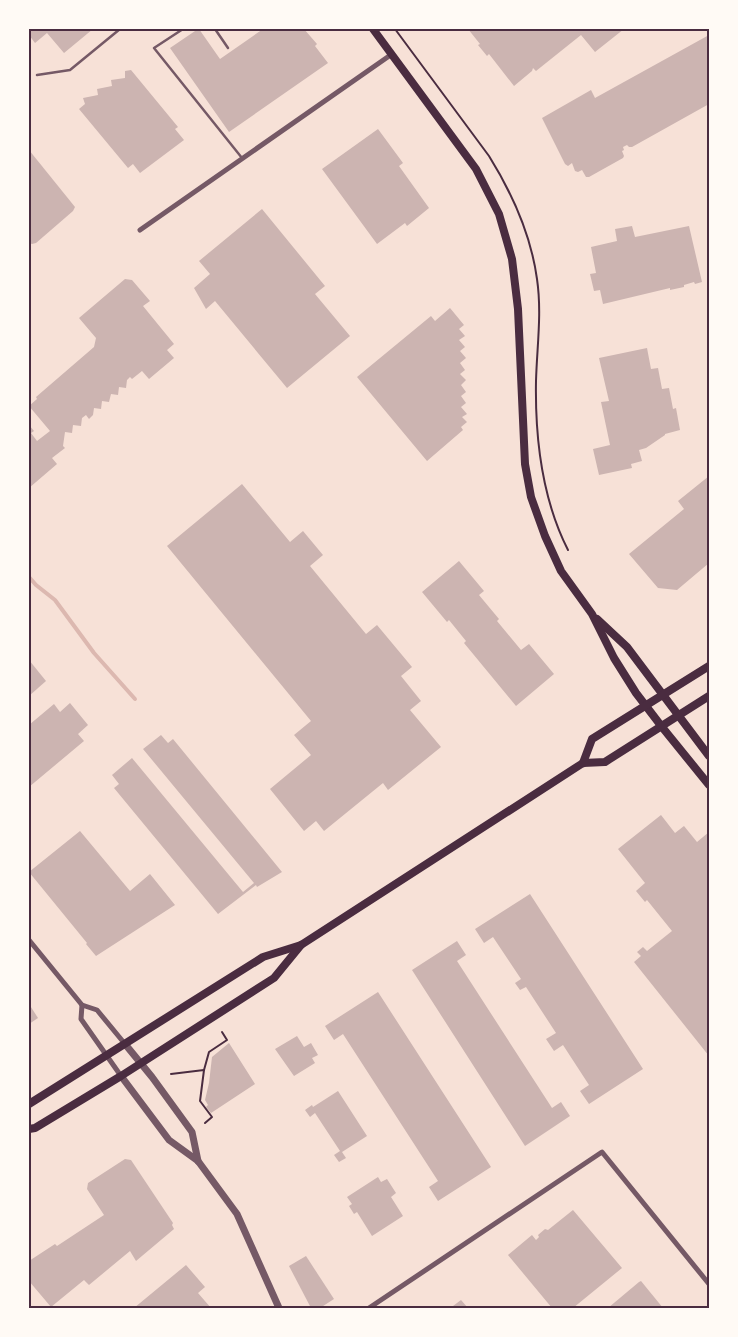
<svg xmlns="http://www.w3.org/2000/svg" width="738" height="1337" font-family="Arial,sans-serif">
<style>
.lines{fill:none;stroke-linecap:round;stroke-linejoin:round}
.stream{stroke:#dcb8b0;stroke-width:4}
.building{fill:#ccb4b1}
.path{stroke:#4a2c40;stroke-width:2}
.service{stroke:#755966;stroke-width:2.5}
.minor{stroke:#755966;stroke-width:5}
.tertiary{stroke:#755966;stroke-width:7}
.secondary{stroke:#4a2c40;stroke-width:8}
.neatline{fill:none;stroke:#4a2c40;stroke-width:2}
</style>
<rect width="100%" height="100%" fill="#f7e1d7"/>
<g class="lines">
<path class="stream" d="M29,577L36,585L55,600L94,653L135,699"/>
</g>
<g class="building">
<path d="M29,29H93L64,53L47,33L35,43L29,35Z"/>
<path d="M198,29H199L220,59L263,29H304L317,44L315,46L328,63L229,132L170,48Z"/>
<path d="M468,29H624L595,52L581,35L536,71L533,68L532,71L514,86L489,54L487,56L478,45L480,44Z"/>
<path d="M709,35V104L632,147H629L627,145L623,147L624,150L622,151L624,156L623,158L589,177H586L582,170L578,172L575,171L572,163L568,166L565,164L542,118L591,90L595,98Z"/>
<path d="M131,70L178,127L175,129L184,140L140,173L133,164L128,168L79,109L85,104L83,98L98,95L97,89L112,86L111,80L125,78V71Z"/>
<path d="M378,129L403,163L399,166L429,208L407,226L405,223L377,244L322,169Z"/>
<path d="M29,150L75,207L73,211L36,243L32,244L29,243Z"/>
<path d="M262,209L325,286L315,294L350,336L287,388L215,301L206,309L194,288L210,274L199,261Z"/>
<path d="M632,226L635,237L689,226L702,282L695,284L694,282L684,285V287L670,290V288L603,304L600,290L594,291L590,274L596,273L591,247L617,241L615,229Z"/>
<path d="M125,279L132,280L150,301L143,306L174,344L167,350L174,358L149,379L142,371L132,379L130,377L127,380L126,388L119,387L118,395L111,394L109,402L102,401L101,409L94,408L93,415L89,419L86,415L82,418L81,426L73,425L72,433L65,432L63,446L65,448L52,458L57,464L29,488V425L34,431L31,433L37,441L50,431L29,406L37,399L36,397L94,347L96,338L79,318Z"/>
<path d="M450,308L464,325L459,329L465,336L459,340L465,347L460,351L466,358L460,363L465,370L460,374L466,380L461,385L466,392L461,396L466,403L461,407L467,414L462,417L467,422L461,427L463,430L427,461L357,377L431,316L435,321Z"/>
<path d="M647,348L651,369L658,368L662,389L669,388L673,409L676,408L680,430L665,434V435L646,448L639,450L642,461L631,464L632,468L599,475L593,449L610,445L601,402L609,401L599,358Z"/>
<path d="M709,476V563L677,590L658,588L629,554L684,509L678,501Z"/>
<path d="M242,484L290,542L303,531L323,555L310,566L366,634L377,625L412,667L401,676L421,701L410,710L441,747L388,790L383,783L324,831L316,821L304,831L270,789L311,755L294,735L311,721L167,546Z"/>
<path d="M459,561L484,591L479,595L499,619L497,621L521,650L529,644L554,674L516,706L464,643L466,641L449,620L447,622L422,592Z"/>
<path d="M29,660L46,681L29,696Z"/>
<path d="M70,703L88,725L78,734L84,741L29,787V725L54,704L60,712Z"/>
<path d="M161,735L168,743L173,739L282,872L257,887L256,885L218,914L114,788L119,784L112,775L132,758L243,892L254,883L143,749Z"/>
<path d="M661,815L675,833L684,826L697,842L709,832V1056L634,962L641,956L637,952L643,947L647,951L672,931L647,900L645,902L636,891L645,883L618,849Z"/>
<path d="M80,831L130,891L150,874L175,905L96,956L86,944L87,943L29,872Z"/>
<path d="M530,894L643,1069L589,1104L580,1091L589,1085L563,1045L554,1051L546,1039L556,1033L526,987L520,990L515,983L521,979L493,937L484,943L475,929Z"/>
<path d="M457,941L466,955L457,961L552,1108L561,1102L570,1116L525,1146L412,970Z"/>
<path d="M378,992L491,1167L438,1201L429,1187L438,1181L343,1034L334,1040L325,1026Z"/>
<path d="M29,1004L38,1018L29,1024Z"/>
<path d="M297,1036L304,1047L311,1043L318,1055L312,1058L315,1063L294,1076L275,1049Z"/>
<path d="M229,1043L255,1084L211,1113L206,1107L208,1105L205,1100L209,1083L212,1057Z"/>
<path d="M338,1091L367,1136L342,1152L346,1158L339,1162L334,1155L340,1151L315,1113L310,1117L305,1110L312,1105L313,1107Z"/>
<path d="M125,1159L131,1160L173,1223L172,1225L174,1229L136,1261L130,1251L89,1285L84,1280L51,1307L29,1281V1261L55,1244L57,1246L104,1215L87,1189L88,1183Z"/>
<path d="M378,1177L381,1182L387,1179L396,1193L391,1197L403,1216L372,1236L357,1212L354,1214L349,1206L352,1204L347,1197Z"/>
<path d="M573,1210L622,1268L573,1308H552L508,1255L532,1235L536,1240L539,1237L538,1235L545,1229L548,1230Z"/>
<path d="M306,1256L334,1299L320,1308H311L289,1266Z"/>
<path d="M186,1265L205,1287L198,1293L211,1308H134Z"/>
<path d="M641,1281L663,1308H608L639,1282Z"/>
<path d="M461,1300L468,1308H449L453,1306Z"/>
</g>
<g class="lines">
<g class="path">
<path d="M395,29L489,156C512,193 531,235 537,279C542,313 537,346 536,381C535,438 542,499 568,550"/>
<path d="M204,1070L209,1052L227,1040L222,1032"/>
<path d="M171,1074L204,1070L200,1101L212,1117L205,1123"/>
</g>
<g class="service">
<path d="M183,29L154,48L242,158"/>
<path d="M215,29L228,48"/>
<path d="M37,75L70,70L120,29"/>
</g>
<g class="minor">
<path d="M140,230L392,54"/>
<path d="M29,940L82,1005L97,1010L125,1044"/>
<path d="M82,1005L81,1019L121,1076"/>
<path d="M369,1308L602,1152L709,1284"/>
</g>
<g class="tertiary">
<path d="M125,1044L152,1077L192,1132L198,1161"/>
<path d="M121,1076L169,1140L198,1161L237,1214L279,1308"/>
</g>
<g class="secondary">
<path d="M373,29L476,169L499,214L512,259L518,309L525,464L531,497L545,536L561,571L592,614L614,658L636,693L662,727L709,785"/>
<path d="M597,619L627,647L709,756"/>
<path d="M583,763L592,739L709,666"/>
<path d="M29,1104L263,957L301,945L583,763L605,762L709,696"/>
<path d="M29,1129L35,1128L121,1076L274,978L301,945"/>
</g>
</g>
<rect width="738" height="1337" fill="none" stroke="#fffaf5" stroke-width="60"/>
<rect x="30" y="30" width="678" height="1277" class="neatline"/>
</svg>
